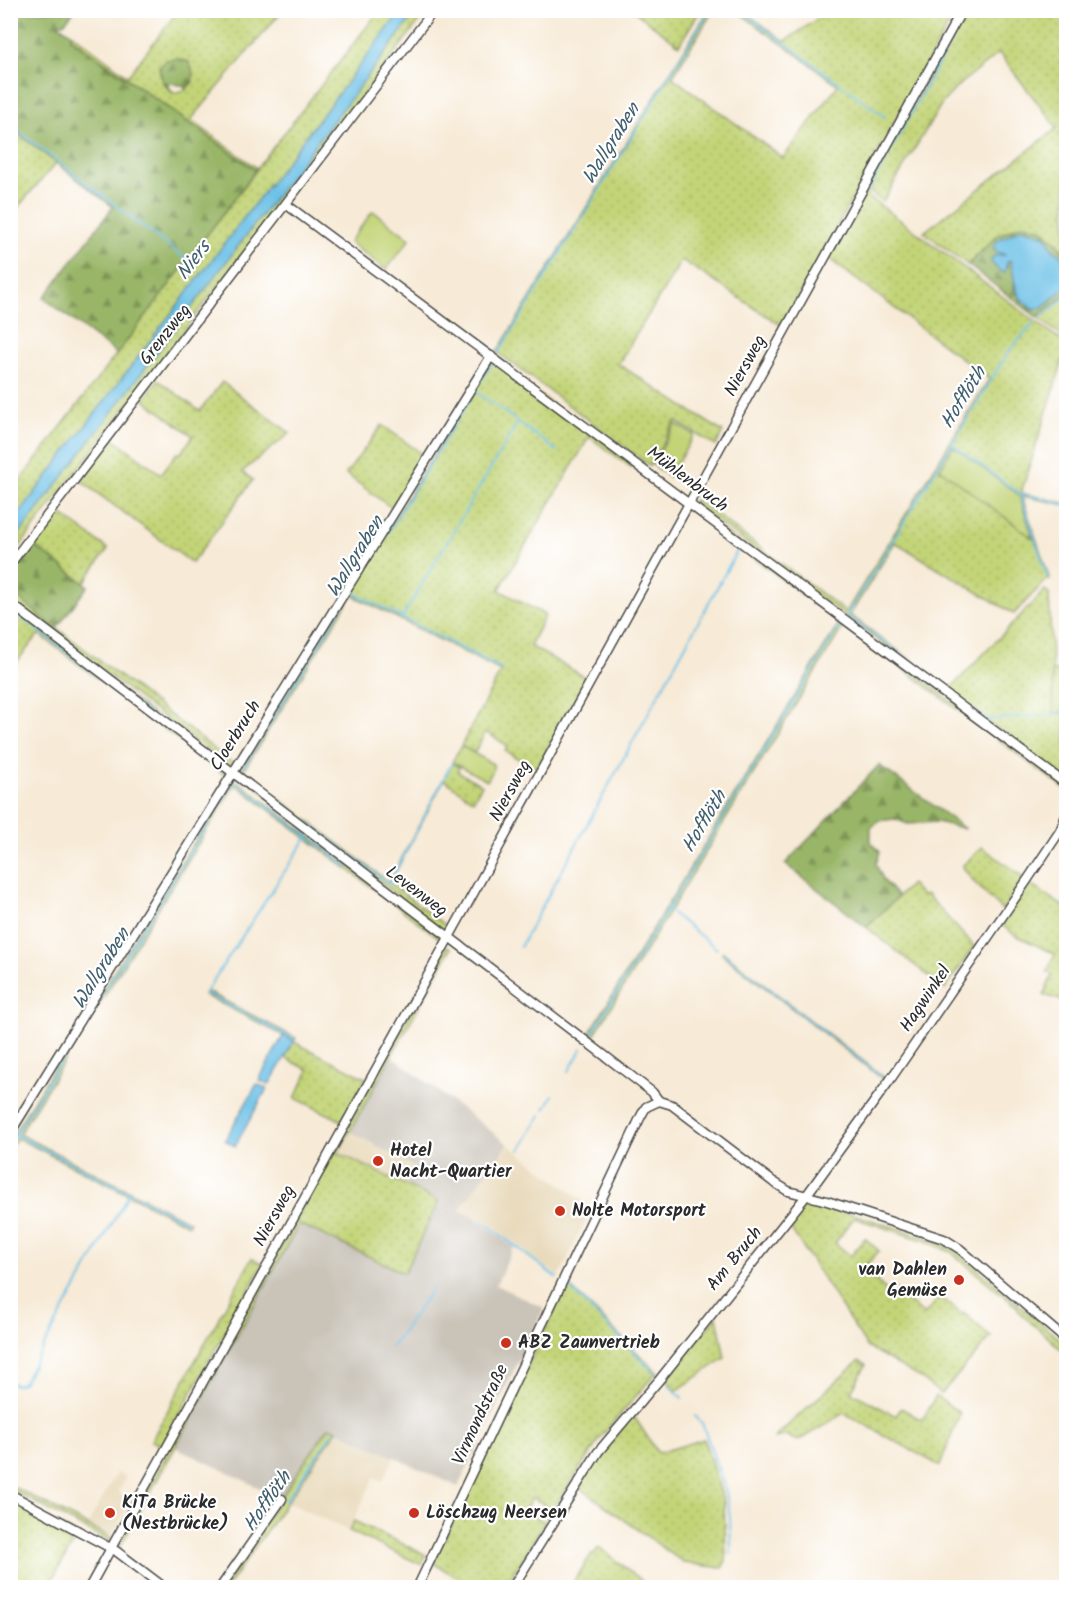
<svg xmlns="http://www.w3.org/2000/svg" width="1077" height="1598" font-family="Kalam,sans-serif">
<style>
.built{fill:#e8d9ba}
.industrial{fill:#c9c3b8}
.grass{fill:url(#grass-dots);stroke:#768051;stroke-width:1.5;fill-rule:evenodd}
.forest{fill:url(#forest-firs);stroke:#62704a;stroke-width:1.5}
.green{fill:#c2d477;stroke:#768051;stroke-width:1.5}
.water{fill:#6ac0e7;stroke:#4a7689;stroke-width:1.5}
.lines{fill:none;stroke-linecap:round;stroke-linejoin:round}
.stream{stroke:#6ac0e7;stroke-width:2}
.street-casing{stroke:#4a4845;stroke-width:11}
.street{stroke:#fff;stroke-width:8}
.poi-dot{fill:#c8321e;stroke:#fff;stroke-width:2}
.labels{text-anchor:middle;dominant-baseline:central;stroke-width:4.5;stroke-linejoin:round;paint-order:stroke}
.street-label{font-size:18px;fill:#2b2b2b;stroke:#fff}
.poi-label{font-size:18px;font-weight:bold;fill:#2b2b2b;stroke:#fff;text-anchor:start}
.water-label{font-size:20px;font-style:italic;fill:#415f6d;stroke:#fff}
</style>
<defs>
<pattern id="grass-dots" width="8" height="8" patternUnits="userSpaceOnUse" patternTransform="scale(1.5)"><rect width="8" height="8" fill="#c2d477"/><path d="M2 2h.1M6 6h.1" fill="none" stroke="#a7b667" stroke-width="1.8" stroke-linecap="round"/></pattern>
<pattern id="forest-firs" width="22" height="20" patternUnits="userSpaceOnUse" patternTransform="scale(1.5)"><rect width="22" height="20" fill="#99b668"/><path d="M5 1l3.5 6h-7zM16 11l3.5 6h-7z" fill="#7d9456"/></pattern>
</defs>
<rect width="100%" height="100%" fill="#fff"/>
<filter id="ink" filterUnits="userSpaceOnUse"><feTurbulence type="fractalNoise" baseFrequency=".0167" numOctaves="2"/><feDisplacementMap in="SourceGraphic" scale="12" xChannelSelector="R" yChannelSelector="G"/><feConvolveMatrix kernelMatrix="1 2 1 2 8 2 1 2 1" color-interpolation-filters="sRGB"/></filter>
<filter id="wash" filterUnits="userSpaceOnUse"><feTurbulence type="fractalNoise" baseFrequency=".008" numOctaves="4" result="noise"/><feDisplacementMap in="SourceGraphic" scale="24" xChannelSelector="R" yChannelSelector="G"/><feGaussianBlur stdDeviation="1.35" result="paint"/><feColorMatrix in="noise" values="0 0 0 0 0 0 0 0 0 0 0 0 0 0 0 0 0 1.4 0 .05"/><feComposite in="paint" operator="in"/></filter>
<g filter="url(#wash)">
<rect width="100%" height="100%" fill="#f7ead6"/>
<g class="built">
<path d="M350,1131L415,1167L405,1185L338,1153Z"/>
<path d="M508,1144L592,1208L559,1277L481,1218L479,1221L458,1210Z"/>
<path d="M337,1430L394,1457L383,1481L374,1477L349,1531L288,1502Z"/>
<path d="M117,1472L126,1477L118,1492L132,1500L111,1538L87,1526Z"/>
</g>
<path class="industrial" d="M392,1056L508,1144L459,1210L476,1219L514,1247L496,1285L544,1308L458,1487L329,1427L280,1498L175,1447L299,1224L404,1273L438,1201L405,1185L414,1167L350,1131Z"/>
<g class="grass">
<path d="M178,11H282L191,120L257,168L379,11H402L11,524L10,494L257,169H254L71,38V33L128,76ZM159,67L193,82L185,90L173,93L163,83Z"/>
<path d="M417,11H427L11,558L10,545Z"/>
<path d="M634,11H700L679,45Z"/>
<path d="M708,11H713L672,77L783,158L838,85L737,11H743L785,41L829,11H956L782,326L682,260L618,364L723,432L716,446L675,421L650,466L497,352Z"/>
<path d="M965,11H1066V251L1041,229L998,235L968,265L924,232L1057,128L999,53L961,83L942,103L883,202L866,189Z"/>
<path d="M11,128L56,163L11,215Z"/>
<path d="M864,193L1066,344V351L1021,493L1066,503V505L1022,496L1050,580L1047,579L1014,614L895,542L850,615L950,689L1045,590L1049,594L1054,713L1066,712V780L695,505L693,501L695,499L846,612L989,379L828,258ZM954,447L1019,495L1033,538L940,468Z"/>
<path d="M1066,294V339L1037,317Z"/>
<path d="M492,360L633,464L631,467L589,437L499,590L545,615L530,646L587,678L536,769L505,751L508,746L486,732L474,753L461,746L501,671L352,595L243,771L389,882L452,763L459,767L458,772L482,785L473,800L444,780L390,883L446,926L450,925L446,933L238,772Z"/>
<path d="M158,380L200,411L222,382L290,433L242,472L253,480L192,563L81,481L113,438L161,474L177,453L180,454L193,436L143,399Z"/>
<path d="M382,425L425,456L393,509L346,474Z"/>
<path d="M694,509L1066,786V790L844,625L593,1037L589,1034L840,622L689,510Z"/>
<path d="M57,511L108,549L84,583L32,544Z"/>
<path d="M10,592L235,765L232,769L11,601Z"/>
<path d="M10,606L230,773L227,777L39,634L11,669Z"/>
<path d="M232,781H237L444,936L440,943L439,938L235,784L19,1134L190,1222L188,1225L17,1138L11,1147L10,1139Z"/>
<path d="M982,847L1024,878L1002,910L973,881L962,866Z"/>
<path d="M911,884L922,896L927,895L974,946L945,989L866,927Z"/>
<path d="M1029,884L1066,908V1002L1044,995L1052,975L1047,972L1055,954L1015,935L1002,925Z"/>
<path d="M447,946L451,948L338,1153L439,1201L404,1273L299,1224L120,1547L116,1546Z"/>
<path d="M723,952L885,1078L884,1080L722,954Z"/>
<path d="M206,991L296,1038L294,1042L366,1078L342,1121L295,1098L309,1070L285,1058L294,1041L204,995Z"/>
<path d="M812,1201L941,1242L955,1249L1066,1345V1353L1020,1313L1017,1307L951,1252L929,1242L854,1218L835,1243L851,1256L865,1238L879,1251L867,1264L880,1275L876,1281L889,1292L893,1287L924,1315L940,1297L963,1315L964,1313L991,1337L941,1394L919,1377L867,1347L791,1229C791,1216 801,1205 812,1201Z"/>
<path d="M252,1258L263,1264L162,1446L151,1441Z"/>
<path d="M567,1284L658,1373L654,1375L601,1437L547,1518L545,1517L550,1508L532,1497L525,1510L545,1522L505,1587H473L433,1563Z"/>
<path d="M717,1316L725,1358L676,1391L666,1379Z"/>
<path d="M859,1361L866,1365L851,1392L896,1416L901,1408L922,1420L936,1396L960,1413L940,1466L844,1413L798,1441L790,1438L789,1435L774,1438Z"/>
<path d="M633,1415L658,1453L704,1439L724,1503L726,1561L722,1568L684,1563L579,1487L609,1444Z"/>
<path d="M329,1427L337,1430L227,1587L223,1588L280,1498Z"/>
<path d="M10,1485L111,1538L110,1542L11,1490Z"/>
<path d="M10,1499L78,1535L48,1587H11Z"/>
<path d="M354,1521L426,1555L422,1565L349,1531Z"/>
<path d="M599,1547L650,1587H570L591,1555H593Z"/>
</g>
<g class="forest">
<path d="M10,11H74L65,22L58,24L71,33V39L254,169H257L117,354L44,298L113,207L11,128Z"/>
<path d="M178,59L189,62C195,75 195,80 185,90V86L166,82L173,93L163,83L159,67L166,60Z"/>
<path d="M1024,224L1041,229L1066,251V268L1061,254L1053,251L1046,236L1024,228L1006,255L1007,269V261L1009,260L1015,275L1014,286L1022,302L1042,307L1066,287V294L1037,317L968,265L998,235Z"/>
<path d="M32,544L88,586L56,629L11,592V573Z"/>
<path d="M879,765L965,829L937,822L908,824L895,819L878,821L871,828V842L880,852L876,864L884,881L898,897L866,927L785,864Z"/>
</g>
<g class="green">
<path d="M373,211L410,239L386,270L349,242Z"/>
<path d="M675,424L694,435L669,477L653,465Z"/>
<path d="M953,446L1019,495L1033,538L940,469Z"/>
<path d="M1052,671H1066V712L1054,713Z"/>
<path d="M461,746L493,764V770L487,781L452,762Z"/>
</g>
<g class="water">
<path d="M402,10L417,11L11,545V524Z"/>
<path d="M1023,228L1046,236L1053,250L1061,254L1066,268V287L1042,307L1034,310C1011,296 1017,282 1010,260L1007,262L1005,272H1001L991,262L992,258L997,255H1006L996,252L994,246L998,240Z"/>
<path d="M283,1036L294,1041L269,1085L259,1080Z"/>
<path d="M257,1084L267,1089L235,1146L225,1140Z"/>
</g>
<g class="lines">
<g class="stream">
<path d="M740,10L885,117"/>
<path d="M10,125L187,260"/>
<path d="M869,190L968,10"/>
<path d="M1040,318L1066,297"/>
<path d="M499,352L710,10"/>
<path d="M518,422L557,451"/>
<path d="M952,444L1020,494L1048,578"/>
<path d="M1020,494L1066,504"/>
<path d="M352,592L502,669"/>
<path d="M10,609L228,774"/>
<path d="M402,618L518,422L475,391"/>
<path d="M943,686L847,615L1009,351L1034,323"/>
<path d="M950,691L987,720L1066,713"/>
<path d="M243,767L493,362"/>
<path d="M235,781L348,867"/>
<path d="M279,801L389,884L452,763"/>
<path d="M667,909L717,949"/>
<path d="M520,947L740,546L741,548"/>
<path d="M723,953L882,1077"/>
<path d="M591,1035L842,622"/>
<path d="M294,1039L205,993L308,836"/>
<path d="M568,1072L582,1049"/>
<path d="M545,1109L553,1095"/>
<path d="M16,1135L187,1222"/>
<path d="M10,1143L235,780"/>
<path d="M520,1150L541,1115"/>
<path d="M481,1220L557,1278"/>
<path d="M567,1285L655,1373"/>
<path d="M392,1347L433,1288"/>
<path d="M10,1382L16,1385L23,1383L129,1193"/>
<path d="M670,1386L682,1398"/>
<path d="M695,1416L702,1423L706,1434L726,1492L730,1518L731,1554"/>
<path d="M285,1501L333,1432"/>
</g>
</g>
</g>
<g filter="url(#ink)">
<g class="lines">
<g class="street-casing">
<g id="street">
<path d="M287,205L1066,784"/>
<path d="M10,564L434,10"/>
<path d="M10,603L583,1039L652,1092L659,1101L672,1105L772,1181L788,1191L827,1201L944,1239L960,1249L1066,1340"/>
<path d="M10,1133L491,356"/>
<path d="M10,1494L116,1551L165,1588"/>
<path d="M89,1588L962,10"/>
<path d="M220,1588L282,1499"/>
<path d="M417,1588L641,1116L646,1107L659,1101"/>
<path d="M512,1588L598,1452L660,1379L806,1196L890,1080L1028,879L1060,831L1066,816"/>
</g>
</g>
<use href="#street" class="street"/>
</g>
</g>
<g class="poi-dot">
<circle cx="378" cy="1161" r="6"/>
<circle cx="560" cy="1211" r="6"/>
<circle cx="959" cy="1280" r="6"/>
<circle cx="506" cy="1343" r="6"/>
<circle cx="110" cy="1513" r="6"/>
<circle cx="414" cy="1513" r="6"/>
</g>
<g class="labels">
<g class="street-label">
<text transform="translate(166 335) rotate(-52)">Grenzweg</text>
<text transform="translate(746 366) rotate(-61)">Niersweg</text>
<text transform="translate(687 480) rotate(37)">Mühlenbruch</text>
<text transform="translate(236 736) rotate(-58)">Cloerbruch</text>
<text transform="translate(511 791) rotate(-61)">Niersweg</text>
<text transform="translate(416 892) rotate(37)">Levenweg</text>
<text transform="translate(926 999) rotate(-56)">Hagwinkel</text>
<text transform="translate(275 1216) rotate(-61)">Niersweg</text>
<text transform="translate(735 1259) rotate(-51)">Am Bruch</text>
<text transform="translate(481 1415) rotate(-65)">Virmondstraße</text>
</g>
<g class="poi-label">
<text x="390" y="1151">Hotel<tspan x="390" dy="21">Nacht-Quartier</tspan></text>
<text x="572" y="1211">Nolte Motorsport</text>
<text x="947" y="1270" text-anchor="end">van Dahlen<tspan x="947" dy="21">Gemüse</tspan></text>
<text x="518" y="1343">ABZ Zaunvertrieb</text>
<text x="122" y="1503">KiTa Brücke<tspan x="122" dy="21">(Nestbrücke)</tspan></text>
<text x="426" y="1513">Löschzug Neersen</text>
</g>
<g class="water-label">
<text transform="translate(612 144) rotate(-58)">Wallgraben</text>
<text transform="translate(194 261) rotate(-53)">Niers</text>
<text transform="translate(964 398) rotate(-58)">Hofflöth</text>
<text transform="translate(356 557) rotate(-58)">Wallgraben</text>
<text transform="translate(705 822) rotate(-59)">Hofflöth</text>
<text transform="translate(102 969) rotate(-58)">Wallgraben</text>
<text transform="translate(268 1502) rotate(-55)">Hofflöth</text>
</g>
</g>
<rect width="1077" height="1598" fill="none" stroke="#fff" stroke-width="36"/>
</svg>
